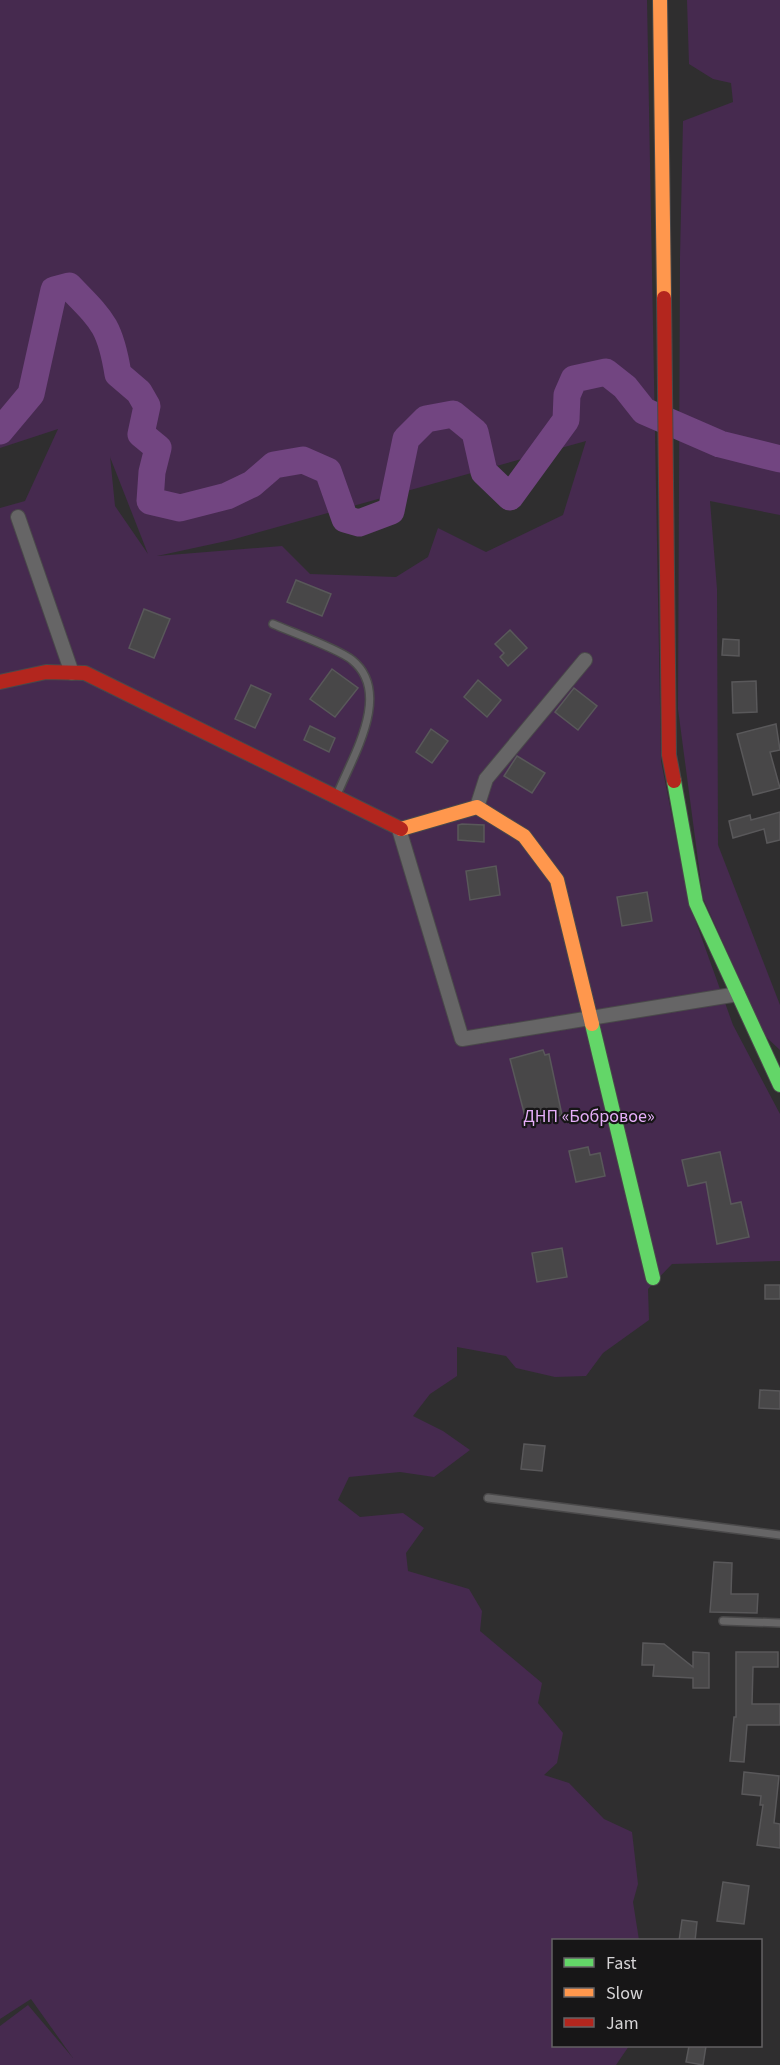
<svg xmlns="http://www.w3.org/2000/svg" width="780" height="2065" font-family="'Source Sans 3',sans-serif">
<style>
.green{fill:#462a4f;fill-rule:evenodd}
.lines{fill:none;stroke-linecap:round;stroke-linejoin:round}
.river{stroke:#724581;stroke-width:27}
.building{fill:#484748;stroke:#59585a;stroke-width:1.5}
.lane-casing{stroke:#4a494a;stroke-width:10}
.street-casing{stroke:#4a494a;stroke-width:16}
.fast-casing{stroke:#4a494a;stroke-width:16}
.slow-casing{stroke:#4a494a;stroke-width:16}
.jam-casing{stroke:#4a494a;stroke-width:16}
.lane{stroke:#666566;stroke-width:7}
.street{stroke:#666566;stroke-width:14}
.fast{stroke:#63d668;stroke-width:14}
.slow{stroke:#ff974d;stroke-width:14}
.jam{stroke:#b3261e;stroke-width:14}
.labels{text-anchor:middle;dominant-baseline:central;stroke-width:4.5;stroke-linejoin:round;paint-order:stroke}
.park-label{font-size:18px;fill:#e5aef8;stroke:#171617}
</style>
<rect width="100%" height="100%" fill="#2f2e2f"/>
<g class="green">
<path d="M0,0H647L661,761L689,903L733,1025L780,1114V1261L672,1264L648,1289L649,1320L603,1353L586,1376L555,1377L516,1368L506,1356L457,1347V1376L430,1394L413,1416L443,1431L470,1450L434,1477L400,1472L349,1477L338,1500L360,1517L403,1513L424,1528L406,1553L408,1571L469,1589L482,1611L480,1631L542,1683L538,1703L563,1733L557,1763L544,1775L569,1783L604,1819L632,1832L638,1884L633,1902L639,1940H554V2046H629L616,2065H0V2026L28,2005L73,2058L31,1999L0,2019V508L25,501L58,429L0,448ZM586,441L563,515L486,552L438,528L428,557L396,577L310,574L282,546L157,556L231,540ZM110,456V457L148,554L115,506Z"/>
<path d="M687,0H780V515L710,501L717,589L718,845L780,1005V1050L765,1036L703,898L678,709L680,257L683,121L733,102L731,83L713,79L689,64Z"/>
</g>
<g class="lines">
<path class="river" d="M0,431L31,394L54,290L69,286C102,320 110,325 118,374L139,392L147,406L141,434L158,448L152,472L150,501L180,508L227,496L252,484L274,465L303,460L328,471L345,519L359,523L391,511L406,439L426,419L453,414L475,432L484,472L510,497L566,420L567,395L574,379L606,372L625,387L644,411L720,444L780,459"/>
</g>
<g class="building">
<path d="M296,580L331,594L322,616L287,602Z"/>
<path d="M144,609L170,619L154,658L129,648Z"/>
<path d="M510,630L527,648L508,666L500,657L504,653L495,644Z"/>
<path d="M723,639L739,640V656L722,655Z"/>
<path d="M332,669L358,688L335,717L310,699Z"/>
<path d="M478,680L501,700L487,717L464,697Z"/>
<path d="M756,681L757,712L733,713L732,682Z"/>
<path d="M251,685L271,694L255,728L235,719Z"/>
<path d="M574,688L597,706L578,730L555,712Z"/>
<path d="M776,724L780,750L770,752L780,788L753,795L737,734Z"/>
<path d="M310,726L335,738L329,752L304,740Z"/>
<path d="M431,729L448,741L432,763L416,752Z"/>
<path d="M517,756L545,773L532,793L504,776Z"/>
<path d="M780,812V840L767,843L764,829L733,838L729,821L750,815L751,820Z"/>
<path d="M462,824L484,825V842L458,840V825Z"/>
<path d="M496,866L500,895L470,900L466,871Z"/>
<path d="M647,892L652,921L622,926L617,897Z"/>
<path d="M543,1050L545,1055L549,1054L562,1115L527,1124L510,1059Z"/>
<path d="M588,1147L590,1155L600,1153L605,1176L576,1182L569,1151Z"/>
<path d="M720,1152L731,1204L741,1202L749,1237L717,1244L706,1182L688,1186L682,1160Z"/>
<path d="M562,1248L567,1277L537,1282L532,1253Z"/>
<rect x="765" y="1285" width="15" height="14"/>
<path d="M760,1390L780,1391V1409L759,1408Z"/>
<path d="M524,1444L545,1446L542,1471L521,1469Z"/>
<path d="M714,1562L732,1563L731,1594H758L757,1613L710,1612Z"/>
<path d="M643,1643L664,1644L693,1667V1652L709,1653V1688H693V1678L653,1676L654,1665H642Z"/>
<path d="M736,1652H778V1667H753L752,1704H780V1725H747L744,1762L730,1761L734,1717H736Z"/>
<path d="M744,1772L779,1776L774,1823L780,1824V1848L757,1845L763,1805H760L761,1796L742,1794Z"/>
<path d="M723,1882L749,1886L744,1924L717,1921Z"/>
<path d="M682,1920L697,1922L695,1941H679Z"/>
<path d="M689,2046H706L703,2065L686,2062Z"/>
</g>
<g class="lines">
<g class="lane-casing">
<g id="lane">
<path d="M273,624C291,632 339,649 352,660C393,693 352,757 337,795"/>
<path d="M488,1498L780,1535"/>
<path d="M723,1621L780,1623"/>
</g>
</g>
<g class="street-casing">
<g id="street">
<path d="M18,517L72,673"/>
<path d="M477,807L486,779L585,660"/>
<path d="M399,829L462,1039L738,994"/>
</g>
</g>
<g class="fast-casing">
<g id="fast">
<path d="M674,781L696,903L780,1085"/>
<path d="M592,1024L653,1278"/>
</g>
</g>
<g class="slow-casing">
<g id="slow">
<path d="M660,0L664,298"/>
<path d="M401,829L477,807L524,836L557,880L592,1024"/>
</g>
</g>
<g class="jam-casing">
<g id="jam">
<path d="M664,298L669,755L674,781"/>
<path d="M0,682L46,672L85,673L401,829"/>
</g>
</g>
<use href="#lane" class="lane"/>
<use href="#street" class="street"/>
<use href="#fast" class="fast"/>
<use href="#slow" class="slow"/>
<use href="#jam" class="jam"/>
</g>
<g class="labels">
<g class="park-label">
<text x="589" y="1116">ДНП «Бобровое»</text>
</g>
</g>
<rect x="552" y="1939" width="210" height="108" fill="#171617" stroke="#646264" stroke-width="1.5"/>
<rect x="564" y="1958" width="30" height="9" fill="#63d668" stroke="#646264" stroke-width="1.5"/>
<text x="606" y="1969" font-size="18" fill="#d7d5d7">Fast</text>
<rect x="564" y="1988" width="30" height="9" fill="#ff974d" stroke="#646264" stroke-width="1.5"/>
<text x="606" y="1999" font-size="18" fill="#d7d5d7">Slow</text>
<rect x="564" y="2018" width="30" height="9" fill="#b3261e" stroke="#646264" stroke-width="1.5"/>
<text x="606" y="2029" font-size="18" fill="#d7d5d7">Jam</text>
</svg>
